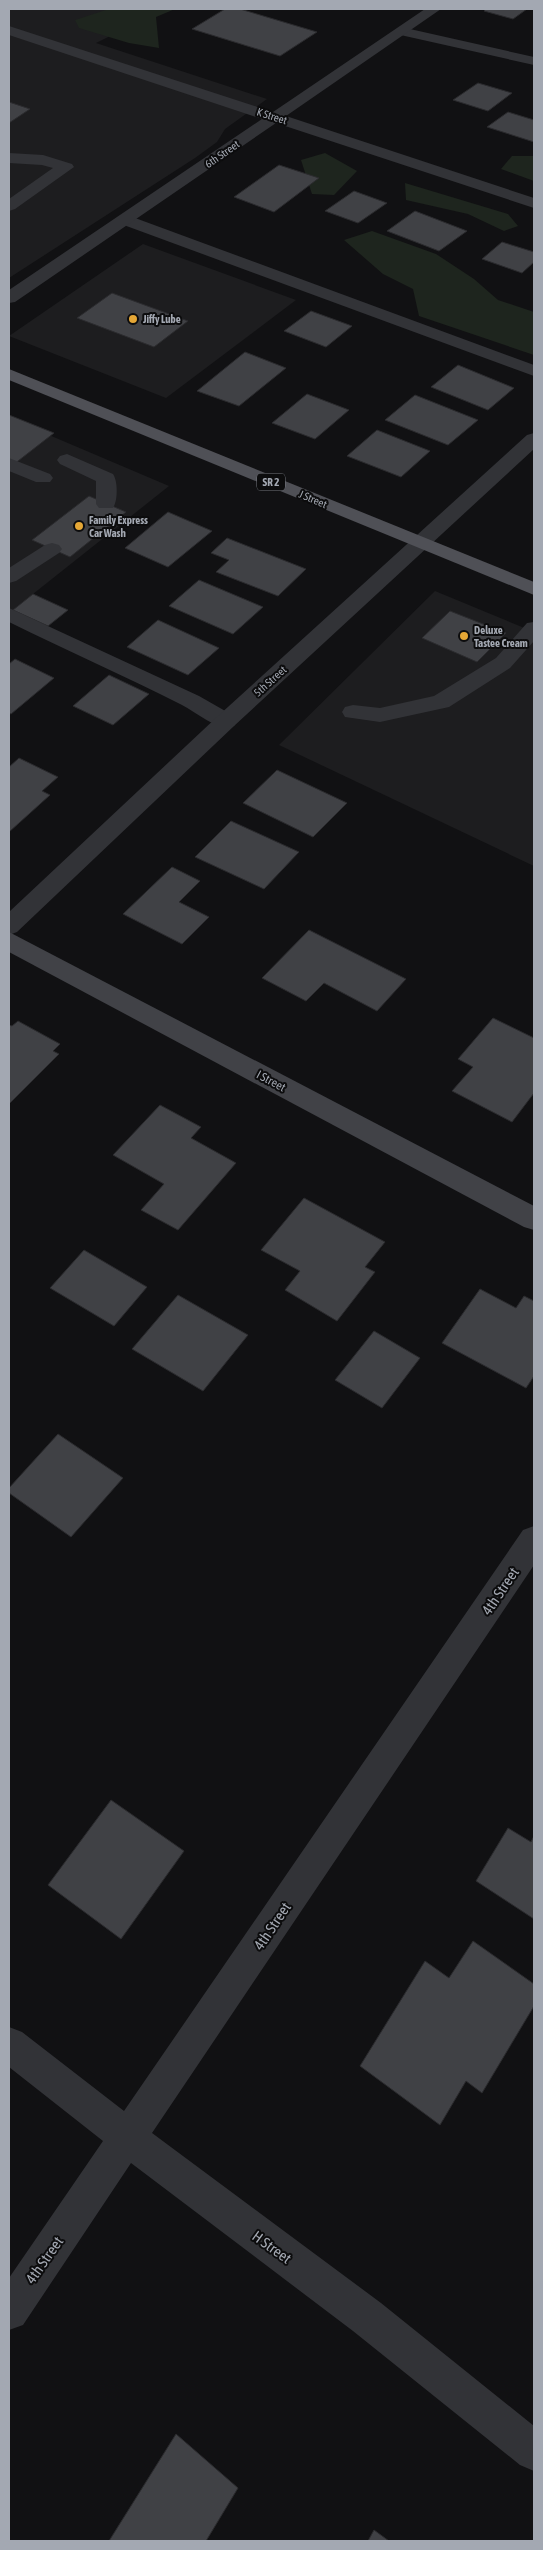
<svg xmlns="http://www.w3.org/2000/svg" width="543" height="2550" font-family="'Asap Condensed',sans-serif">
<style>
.built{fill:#1d1d1f}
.green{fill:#1e251e}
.building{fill:#404145;stroke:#2b2b2e}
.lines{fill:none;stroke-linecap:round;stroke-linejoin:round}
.lane{fill:#323337;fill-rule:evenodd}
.street{fill:#323337;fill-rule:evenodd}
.secondary{fill:#414247;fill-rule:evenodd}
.primary{fill:#4f5056;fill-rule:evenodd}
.poi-dot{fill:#e5a736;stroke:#0c0c0d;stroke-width:2}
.labels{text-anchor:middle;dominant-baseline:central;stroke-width:4;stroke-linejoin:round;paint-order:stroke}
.far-street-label{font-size:11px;fill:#a3a8b2;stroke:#0c0c0d}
.far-poi-label{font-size:11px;font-weight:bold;fill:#a3a8b2;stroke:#0c0c0d;text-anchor:start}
.shield{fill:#0c0c0d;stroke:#767980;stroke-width:1}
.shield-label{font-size:11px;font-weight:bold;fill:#a3a8b2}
.street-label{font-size:12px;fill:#a3a8b2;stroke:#0c0c0d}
.near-street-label{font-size:15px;fill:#a3a8b2;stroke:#0c0c0d}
</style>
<rect width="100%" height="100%" fill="#111113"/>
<g class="built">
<path d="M9,9H165L96,43L267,99L225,129L217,142L195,158L9,278Z"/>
<path d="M143,244L296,300L166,398L9,336Z"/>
<path d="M9,418L169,486L9,613Z"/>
<path d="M435,591L534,632V866L279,745Z"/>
</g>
<g class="green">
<path d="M109,9H175L156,17L159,48L129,43L79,28L75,20Z"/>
<path d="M325,153L357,171L334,195L312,194L301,160Z"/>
<path d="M512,156H534V181L501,169Z"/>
<path d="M405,183L508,214L518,226L504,231L468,214L406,200Z"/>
<path d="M372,231L436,254L474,279L498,300L534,312V355L419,316L413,289L383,274L344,240Z"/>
</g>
<g class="building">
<path d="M225,9H240L317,32L280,56L192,29Z"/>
<path d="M486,9H527L513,19L484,11Z"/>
<path d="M478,83L512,93L488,111L453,100Z"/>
<path d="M9,102L30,109L9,123Z"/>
<path d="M508,112L534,120V142L487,127Z"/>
<path d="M279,165L319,178L274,212L234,197Z"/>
<path d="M354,191L387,203L358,223L325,211Z"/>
<path d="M415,211L467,231L439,251L387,231Z"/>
<path d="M502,242L534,252V262L522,273L482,259Z"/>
<path d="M112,293L161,311L188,321L154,347L77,318Z"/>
<path d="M311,311L352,326L326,347L284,331Z"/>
<path d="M245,352L286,368L239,406L197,391Z"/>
<path d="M458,365L514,388L488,410L431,387Z"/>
<path d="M307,394L349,410L315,439L272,423Z"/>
<path d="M415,395L478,420L448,445L385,420Z"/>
<path d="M9,415L54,433L9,468Z"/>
<path d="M377,430L430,451L401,477L347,456Z"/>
<path d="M89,496L126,512L70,557L32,540Z"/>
<path d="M168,512L212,531L168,567L125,548Z"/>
<path d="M227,538L306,569L278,596L216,572L229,560L211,553Z"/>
<path d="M199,580L263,607L233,634L169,606Z"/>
<path d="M33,594L68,610L48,626L13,610Z"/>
<path d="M450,611L506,633L477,662L422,638Z"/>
<path d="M158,620L219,648L188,675L127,647Z"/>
<path d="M15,659L54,678L11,714L9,713V664Z"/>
<path d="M109,675L149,694L113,725L73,706Z"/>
<path d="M19,758L58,777L42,791L50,795L9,832V767Z"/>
<path d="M277,770L347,803L313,837L243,803Z"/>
<path d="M231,821L299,852L264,889L195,857Z"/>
<path d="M172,867L200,881L179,902L209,917L182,944L123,914Z"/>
<path d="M309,930L406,979L377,1011L324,983L306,1001L262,978Z"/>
<path d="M493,1018L534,1038V1093L512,1122L452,1091L473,1067L458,1059Z"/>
<path d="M18,1021L60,1044L53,1051L59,1054L9,1104V1025L12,1026Z"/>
<path d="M160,1105L201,1127L191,1138L236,1163L178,1230L141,1210L164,1184L113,1155Z"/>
<path d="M304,1198L385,1242L365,1267L375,1272L337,1321L285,1290L300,1271L261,1250Z"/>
<path d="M84,1250L147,1287L114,1326L50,1288Z"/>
<path d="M480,1289L516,1308L524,1296L534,1301V1376L526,1388L442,1343Z"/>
<path d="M178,1295L248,1335L203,1391L132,1349Z"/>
<path d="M374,1331L420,1358L382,1408L335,1380Z"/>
<path d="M58,1434L123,1478L71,1537L9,1493V1488Z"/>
<path d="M111,1800L184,1851L121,1939L48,1885Z"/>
<path d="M508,1828L531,1842L534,1836V1919L476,1881Z"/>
<path d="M473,1941L534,1984V2006L482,2093L466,2081L440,2125L360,2066L425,1961L449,1978Z"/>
<path d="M176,2434L238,2488L206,2541H109Z"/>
<path d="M374,2530L389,2541H368Z"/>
</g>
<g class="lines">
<g class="lane">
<path d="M401,27L534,57V65L396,34L394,31Z"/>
<path d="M9,153L43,155L72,164L74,167L15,209L9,211V199L53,168L42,165L9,163Z"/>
<path d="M127,215L534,365V376L121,224L119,220Z"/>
<path d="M67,454L113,474C118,481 118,501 113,508H99L96,504V481L60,464L57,460L60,456Z"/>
<path d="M9,458L50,474L53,478L50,482H36L9,471Z"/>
<path d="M52,543L59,545L62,549L59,553L16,581L9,583V568L45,545Z"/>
<path d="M9,608L199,696L234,716L237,721L234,726C216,731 198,713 182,705C125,676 66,650 9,622Z"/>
<path d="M534,622V641L510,668L449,707L380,722L345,717L342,712L345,707L353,705L380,708L434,696L496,658L527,623Z"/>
</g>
<g class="street">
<path d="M425,9H441L286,116L534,198V208L276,123L15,302L9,303V290L262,119L9,35V26L273,112Z"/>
<path d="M534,433V449L234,726L17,932L9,935V912L218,716L527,435Z"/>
<path d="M534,1526V1565L152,2133L381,2303L534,2426V2471L520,2465L353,2331L131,2163L23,2325L9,2330V2278L103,2141L9,2067V2027L22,2032L124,2111L523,1530Z"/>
</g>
<path class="secondary" d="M9,932L534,1206V1230L524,1227L9,952Z"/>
<path class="primary" d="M9,369L534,582V595L9,380Z"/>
</g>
<g class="poi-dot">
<circle cx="133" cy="319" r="5"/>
<circle cx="79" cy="526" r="5"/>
<circle cx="464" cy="636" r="5"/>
</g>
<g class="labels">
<g class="far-street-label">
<text transform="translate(272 116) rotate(18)">K Street</text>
<text transform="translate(222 154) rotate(-35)">6th Street</text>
<text transform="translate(313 499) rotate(23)">J Street</text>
<text transform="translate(270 681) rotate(-42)">5th Street</text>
</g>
<g class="far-poi-label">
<text x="143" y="319">Jiffy Lube</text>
<text x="89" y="520">Family Express<tspan x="89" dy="13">Car Wash</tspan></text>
<text x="474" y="630">Deluxe<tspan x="474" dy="13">Tastee Cream</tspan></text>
</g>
<rect class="shield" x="257" y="473.5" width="28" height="17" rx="4"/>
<g class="shield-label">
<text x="271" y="482">SR 2</text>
</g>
<g class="street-label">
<text transform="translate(271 1081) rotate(28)">I Street</text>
</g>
<g class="near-street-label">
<text transform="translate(500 1591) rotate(-56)">4th Street</text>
<text transform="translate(272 1926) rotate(-56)">4th Street</text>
<text transform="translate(272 2247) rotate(36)">H Street</text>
<text transform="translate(44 2260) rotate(-55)">4th Street</text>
</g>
</g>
<rect width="543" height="2550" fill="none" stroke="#a3a8b2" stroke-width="20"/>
</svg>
